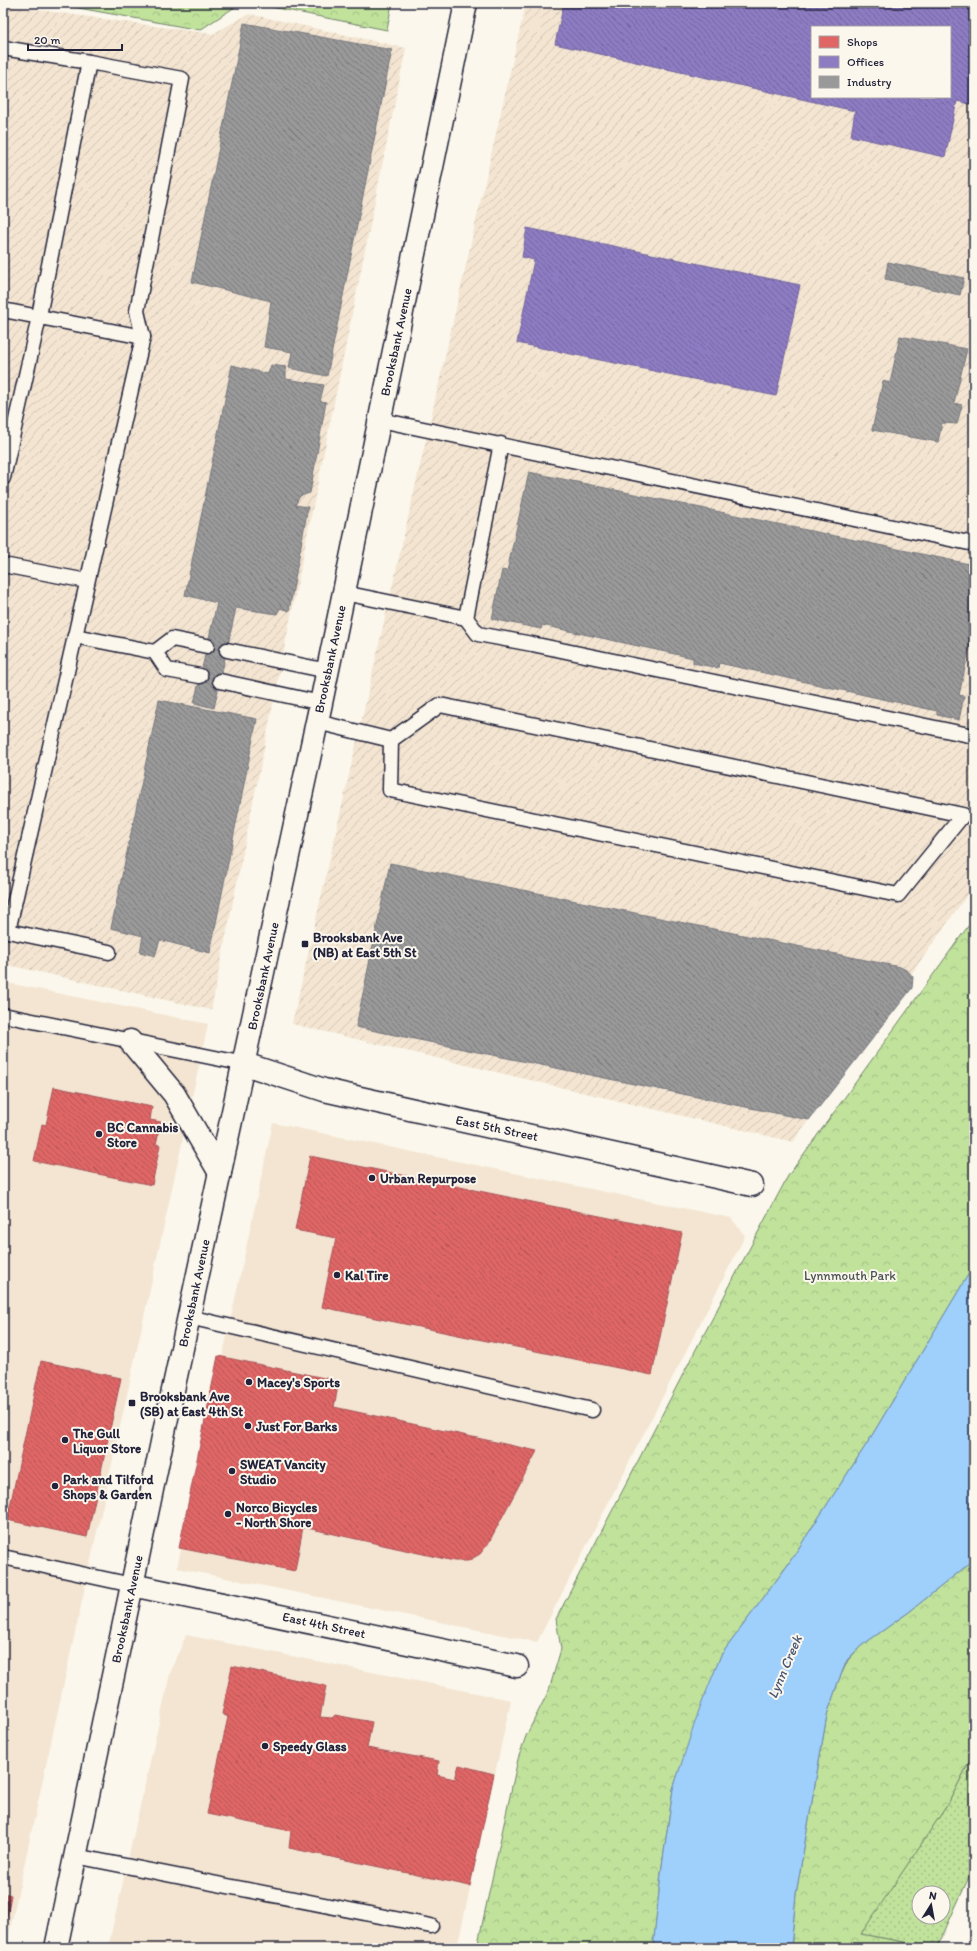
<svg xmlns="http://www.w3.org/2000/svg" width="977" height="1951" font-family="Itim,sans-serif">
<style>
.built{fill:#f3e5d1}
.industrial{fill:url(#industrial-furrows);fill-rule:evenodd}
.forest{fill:url(#forest-crowns);stroke:#71826b}
.park{fill:url(#park-dots);stroke:#71826b;fill-rule:evenodd}
.water{fill:#9fcffb;stroke:#6d8aae}
.shops{fill:url(#shops-back-hatch);stroke:#a75259}
.offices{fill:url(#offices-back-hatch);stroke:#6e619a;fill-rule:evenodd}
.industry{fill:url(#industry-back-hatch);stroke:#75757d}
.lines{fill:none;stroke-linecap:round;stroke-linejoin:round}
.service-casing{stroke:#22223b;stroke-width:17}
.minor-casing{stroke:#22223b;stroke-width:25}
.secondary-casing{stroke:#22223b;stroke-width:25}
.service{stroke:#fbf7ec;stroke-width:14}
.minor{stroke:#fbf7ec;stroke-width:22}
.secondary{stroke:#fbf7ec;stroke-width:22}
.poi-dot{fill:#22223b;stroke:#fbf7ec;stroke-width:1.5}
.labels{text-anchor:middle;dominant-baseline:central;stroke-width:4;stroke-linejoin:round;paint-order:stroke}
.street-label{font-size:13px;fill:#22223b;stroke:#fbf7ec}
.poi-label{font-size:13px;font-weight:bold;fill:#22223b;stroke:#fbf7ec;text-anchor:start}
.park-label{font-size:13px;fill:#4a5253;stroke:#fbf7ec}
.water-label{font-size:14px;font-style:italic;fill:#485675;stroke:#fbf7ec}
</style>
<defs>
<pattern id="industrial-furrows" width="10" height="10" patternUnits="userSpaceOnUse"><rect width="10" height="10" fill="#f3e5d1"/><path d="M-1 1l2-2M0 10L10 0M9 11l2-2" fill="none" stroke="#d0c4b4"/></pattern>
<pattern id="forest-crowns" width="20" height="18" patternUnits="userSpaceOnUse"><rect width="20" height="18" fill="#c0e29b"/><path d="M2 6a3 3 0 1 1 6 0M12 15a3 3 0 1 1 6 0" fill="none" stroke="#a5c286"/></pattern>
<pattern id="park-dots" width="8" height="8" patternUnits="userSpaceOnUse"><rect width="8" height="8" fill="#c0e29b"/><path d="M2 2h.1M6 6h.1" fill="none" stroke="#a5c286" stroke-width="1.8" stroke-linecap="round"/></pattern>
<pattern id="shops-back-hatch" width="6" height="6" patternUnits="userSpaceOnUse"><rect width="6" height="6" fill="#e06666"/><path d="M-1 5l2 2M0 0l6 6M5-1l2 2" fill="none" stroke="#b55455"/></pattern>
<pattern id="offices-back-hatch" width="6" height="6" patternUnits="userSpaceOnUse"><rect width="6" height="6" fill="#8e7cc3"/><path d="M-1 5l2 2M0 0l6 6M5-1l2 2" fill="none" stroke="#7465a0"/></pattern>
<pattern id="industry-back-hatch" width="6" height="6" patternUnits="userSpaceOnUse"><rect width="6" height="6" fill="#999"/><path d="M-1 5l2 2M0 0l6 6M5-1l2 2" fill="none" stroke="#7c7c7e"/></pattern>
</defs>
<rect width="100%" height="100%" fill="#fbf7ec"/>
<filter id="ink" filterUnits="userSpaceOnUse"><feTurbulence type="fractalNoise" baseFrequency=".025" numOctaves="2"/><feDisplacementMap in="SourceGraphic" scale="8" xChannelSelector="R" yChannelSelector="G"/><feConvolveMatrix kernelMatrix="1 2 1 2 8 2 1 2 1" color-interpolation-filters="sRGB"/></filter>
<g filter="url(#ink)">
<g class="built">
<path d="M3,982L208,1024L6,1948H3Z"/>
<path d="M273,1123L731,1218L745,1236L537,1642L177,1568Z"/>
<path d="M186,1635L511,1700L457,1948H108L170,1674Z"/>
</g>
<g class="industrial">
<path d="M526,3H974V885L793,1142L292,1024ZM812,27H950V97H812Z"/>
<path d="M3,5L212,34L249,14L406,48L211,1010L3,964Z"/>
</g>
<g class="forest">
<path d="M51,3H241L200,30Z"/>
<path d="M251,3H392L387,30Z"/>
<path d="M974,918V1265L868,1442L787,1566L721,1655L673,1789L661,1873L653,1948H477L518,1759L526,1736L549,1690L561,1649L556,1619L694,1353L788,1176Z"/>
<path d="M974,1559V1753L948,1804L862,1934L936,1948H791L796,1894L827,1715L838,1682L848,1660L861,1646L909,1612L959,1572Z"/>
</g>
<path class="park" d="M974,1753V1866L937,1948L861,1934L948,1804ZM919,1893H943V1917H919Z"/>
<path class="water" d="M974,1265V1559L959,1572L909,1612L861,1646L847,1660L838,1682L827,1715L796,1894L791,1948H653L661,1873L673,1789L699,1710L721,1655L787,1566L868,1442Z"/>
<g class="shops">
<path d="M54,1087L152,1107L150,1120L161,1122L156,1144L160,1145L152,1185L34,1161L42,1124L46,1125Z"/>
<path d="M310,1156L682,1233L652,1375L322,1307L336,1238L295,1230Z"/>
<path d="M218,1356L339,1381L334,1407L537,1451L488,1544L480,1554L468,1561H454L303,1527L295,1571L179,1548Z"/>
<path d="M41,1361L121,1378L87,1537L7,1520Z"/>
<path d="M232,1666L326,1686L320,1717L332,1718L335,1715L372,1722L367,1748L439,1761L437,1775L455,1779L459,1765L494,1774L470,1886L289,1848L291,1831L207,1814L228,1717L222,1714Z"/>
<path d="M3,1893L11,1895L3,1938Z"/>
</g>
<g class="offices">
<path d="M564,3H974V105L957,101L945,157L851,136L855,111L555,44ZM812,27H950V97H812Z"/>
<path d="M527,228L800,285L776,396L517,343L534,260L522,257Z"/>
</g>
<g class="industry">
<path d="M244,23L392,50L327,376L289,368L292,352L264,347L271,301L192,282Z"/>
<path d="M888,262L964,278L960,295L885,279Z"/>
<path d="M900,336L967,349L954,403L962,405L957,424L942,423L938,442L872,430L883,381L890,383Z"/>
<path d="M232,365L268,374L271,365L286,367V379L324,385L320,401L326,402L310,493L300,496L295,505L308,507L289,611L280,608L277,614L236,608L214,708L194,703L217,603L185,595Z"/>
<path d="M529,472L974,565V627L959,695L964,696L959,720L937,715V711L719,663L718,668L693,663V658L542,625L541,629L492,619L502,570L507,571Z"/>
<path d="M159,700L257,719L210,953L160,940L155,956L140,952L143,936L111,928Z"/>
<path d="M390,863L900,967L908,971L913,977L912,988L809,1120L356,1027Z"/>
</g>
<g class="lines">
<g class="service-casing">
<g id="service">
<path d="M3,48L89,62"/>
<path d="M3,310L143,337"/>
<path d="M380,420L974,544"/>
<path d="M3,478L37,326L89,62L182,79L137,311L143,337L8,931"/>
<path d="M3,565L87,581"/>
<path d="M344,593L466,618L478,634L532,644L974,736"/>
<path d="M466,618L501,444"/>
<path d="M75,636L155,652L167,670L200,676"/>
<path d="M227,650L328,671"/>
<path d="M155,652L172,639L207,646"/>
<path d="M220,681L321,703"/>
<path d="M317,722L391,740L390,790L898,895L963,815L440,705L391,740"/>
<path d="M3,930L109,952"/>
<path d="M3,1015L245,1064"/>
<path d="M189,1317L592,1410"/>
<path d="M3,1557L132,1585"/>
<path d="M75,1856L431,1926"/>
</g>
</g>
<g class="minor-casing">
<g id="minor">
<path d="M245,1064L324,1090L752,1185"/>
<path d="M132,1585L517,1666"/>
</g>
</g>
<g class="secondary-casing">
<g id="secondary">
<path d="M130,1041L174,1094L220,1173"/>
<path d="M56,1948L167,1418L321,703L466,3"/>
</g>
</g>
<use href="#service" class="service"/>
<use href="#minor" class="minor"/>
<use href="#secondary" class="secondary"/>
</g>
</g>
<g class="poi-dot">
<rect x="301" y="940" width="8" height="8" rx="2"/>
<circle cx="99" cy="1134" r="4"/>
<circle cx="372" cy="1178" r="4"/>
<circle cx="337" cy="1275" r="4"/>
<circle cx="249" cy="1382" r="4"/>
<rect x="128" y="1399" width="8" height="8" rx="2"/>
<circle cx="248" cy="1426" r="4"/>
<circle cx="65" cy="1440" r="4"/>
<circle cx="232" cy="1471" r="4"/>
<circle cx="55" cy="1486" r="4"/>
<circle cx="228" cy="1514" r="4"/>
<circle cx="265" cy="1746" r="4"/>
</g>
<g class="labels">
<g class="street-label">
<text transform="translate(396 342) rotate(-78)">Brooksbank Avenue</text>
<text transform="translate(330 659) rotate(-78)">Brooksbank Avenue</text>
<text transform="translate(263 976) rotate(-78)">Brooksbank Avenue</text>
<text transform="translate(497 1128) rotate(12)">East 5th Street</text>
<text transform="translate(194 1293) rotate(-78)">Brooksbank Avenue</text>
<text transform="translate(127 1609) rotate(-78)">Brooksbank Avenue</text>
<text transform="translate(324 1625) rotate(12)">East 4th Street</text>
</g>
<g class="poi-label">
<text x="313" y="937">Brooksbank Ave<tspan x="313" dy="15">(NB) at East 5th St</tspan></text>
<text x="107" y="1127">BC Cannabis<tspan x="107" dy="15">Store</tspan></text>
<text x="380" y="1178">Urban Repurpose</text>
<text x="345" y="1275">Kal Tire</text>
<text x="257" y="1382">Macey's Sports</text>
<text x="140" y="1396">Brooksbank Ave<tspan x="140" dy="15">(SB) at East 4th St</tspan></text>
<text x="256" y="1426">Just For Barks</text>
<text x="73" y="1433">The Gull<tspan x="73" dy="15">Liquor Store</tspan></text>
<text x="240" y="1464">SWEAT Vancity<tspan x="240" dy="15">Studio</tspan></text>
<text x="63" y="1479">Park and Tilford<tspan x="63" dy="15">Shops &amp; Garden</tspan></text>
<text x="236" y="1507">Norco Bicycles<tspan x="236" dy="15">- North Shore</tspan></text>
<text x="273" y="1746">Speedy Glass</text>
</g>
<g class="park-label">
<text x="850" y="1275">Lynnmouth Park</text>
</g>
<g class="water-label">
<text transform="translate(785 1667) rotate(-67)">Lynn Creek</text>
</g>
</g>
<rect width="977" height="1951" fill="none" stroke="#fbf7ec" stroke-width="16"/>
<rect x="8" y="8" width="961" height="1935" fill="none" stroke="#22223b" stroke-width="1.5" filter="url(#ink)"/>
<rect x="811" y="26" width="140" height="72" fill="#fbf7ec" stroke="#a4a2a5"/>
<rect x="819" y="36" width="20" height="12" fill="#e06666" stroke="#a4a2a5"/>
<text x="847" y="46" font-size="12" fill="#22223b">Shops</text>
<rect x="819" y="56" width="20" height="12" fill="#8e7cc3" stroke="#a4a2a5"/>
<text x="847" y="66" font-size="12" fill="#22223b">Offices</text>
<rect x="819" y="76" width="20" height="12" fill="#999999" stroke="#a4a2a5"/>
<text x="847" y="86" font-size="12" fill="#22223b">Industry</text>
<g transform="translate(931 1905) rotate(11)"><circle r="19" fill="#fbf7ec" stroke="#a4a2a5"/>
<path d="M0-3L7 15L0 10L-7 15Z" fill="#22223b"/>
<text y="-6" font-size="11" font-weight="bold" text-anchor="middle" fill="#22223b">N</text>
</g>
<path d="M28 44v6h94v-6" fill="none" stroke="#22223b" stroke-width="2"/>
<text x="34" y="44" font-size="12" fill="#22223b" stroke="#fbf7ec" stroke-width="3" paint-order="stroke">20 m</text>
</svg>
